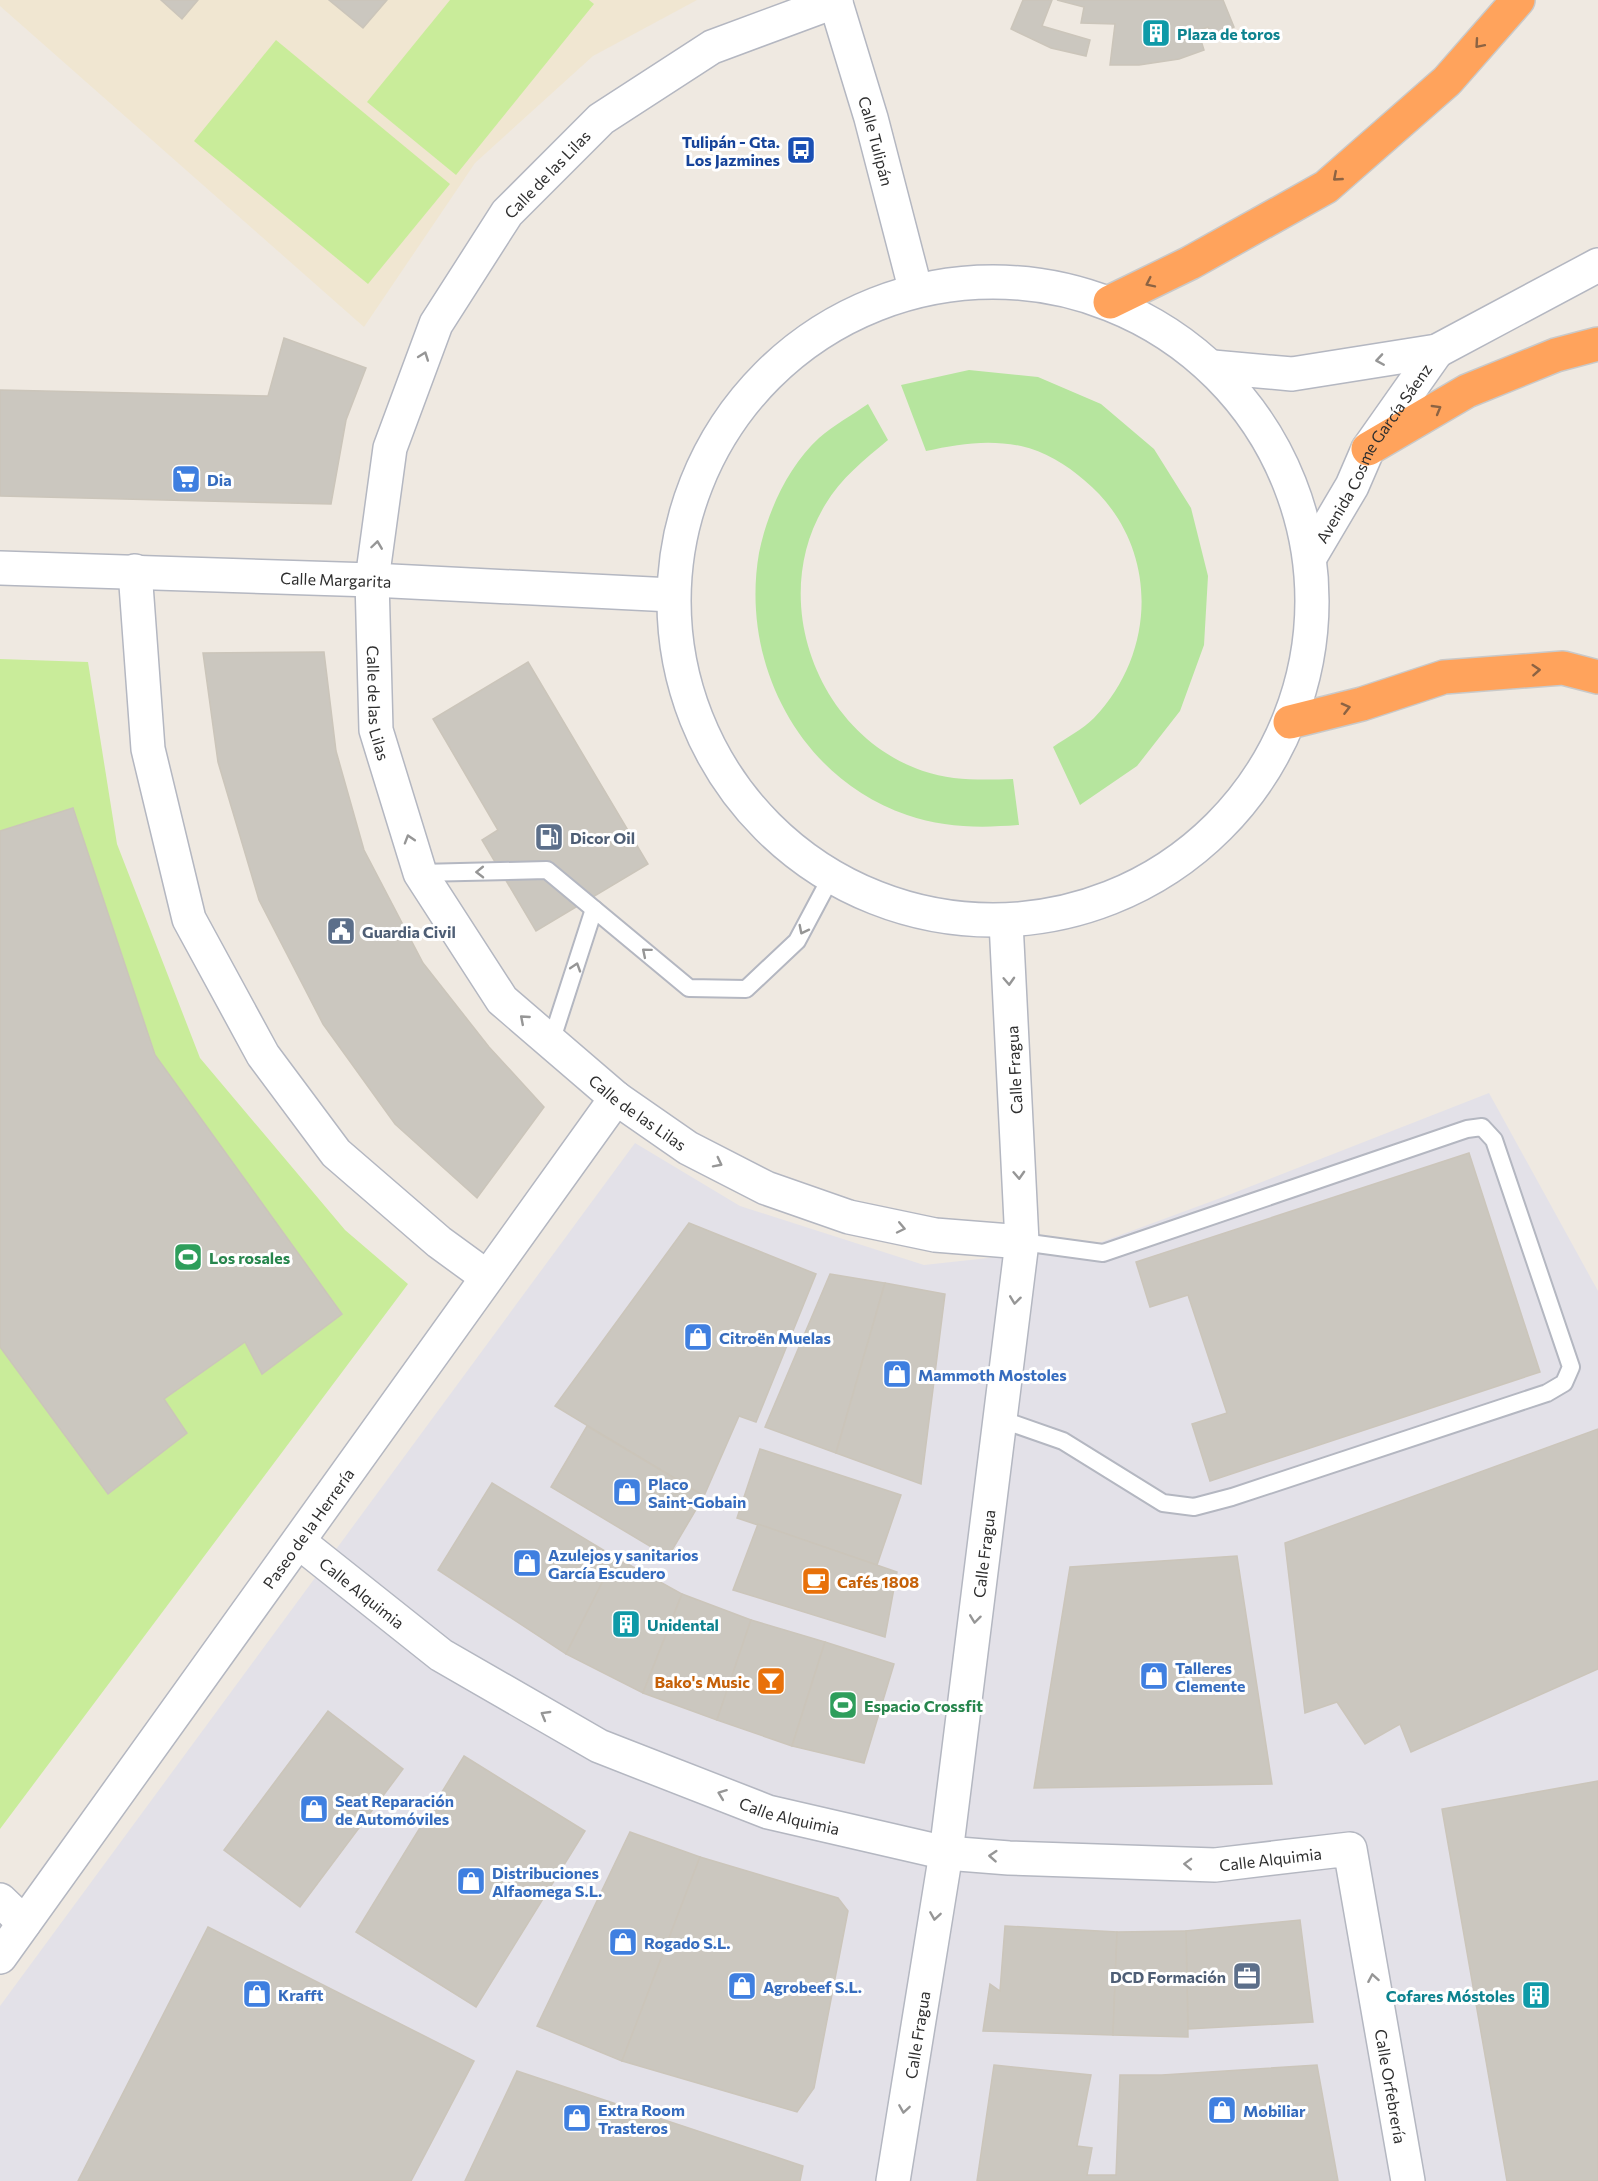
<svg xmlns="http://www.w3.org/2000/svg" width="1598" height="2181" font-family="Commissioner,sans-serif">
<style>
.industrial{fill:#e3e1e8}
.education{fill:#f0e6d1}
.green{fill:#b6e59e}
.pitch{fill:#c9ec9a}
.building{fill:#cbc7bf;stroke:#cbc5ba;stroke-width:1.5}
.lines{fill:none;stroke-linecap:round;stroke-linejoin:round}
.lane-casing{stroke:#b4b7c1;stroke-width:20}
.street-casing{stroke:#b4b7c1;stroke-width:36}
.secondary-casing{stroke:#b4b7c1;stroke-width:36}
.highway-casing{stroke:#c9c9c9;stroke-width:36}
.lane{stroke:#fff;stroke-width:16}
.street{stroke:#fff;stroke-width:33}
.secondary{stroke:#fff;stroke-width:33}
.highway{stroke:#ffa35c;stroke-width:33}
.oneway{stroke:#8c6343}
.oneway2{stroke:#969696}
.labels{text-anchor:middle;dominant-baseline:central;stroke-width:6;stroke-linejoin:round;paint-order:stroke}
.culture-label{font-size:16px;font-weight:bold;fill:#0d838f;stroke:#fff;text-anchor:start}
.transit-label{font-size:16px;font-weight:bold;fill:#164399;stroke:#fff;text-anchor:end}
.street-label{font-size:16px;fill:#2e2e2e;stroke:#fff}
.shop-label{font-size:16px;font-weight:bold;fill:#366cbe;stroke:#fff;text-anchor:start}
.service-label{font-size:16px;font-weight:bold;fill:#4e5e75;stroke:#fff;text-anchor:start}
.leisure-label{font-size:16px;font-weight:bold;fill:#27864d;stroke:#fff;text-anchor:start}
.food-label{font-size:16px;font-weight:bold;fill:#c56008;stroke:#fff;text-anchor:start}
</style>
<rect width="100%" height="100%" fill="#efe9e1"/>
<path class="industrial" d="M1489,1093L1598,1291V2181H0V2006L635,1143L740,1206L924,1265L1088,1247L1226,1196Z"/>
<path class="education" d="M0,0H697L593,56L475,163L364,327L0,6Z"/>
<g class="green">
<path d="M969,370L1038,377L1101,404L1154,449L1191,508L1208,576L1204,645L1180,711L1137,766L1080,805L1053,747C1066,738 1083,729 1094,718C1160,649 1158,541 1084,480C1067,465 1044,451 1021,446C988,439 958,444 926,451L901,385Z"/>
<path d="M868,404L888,440C864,460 841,478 825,505C767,601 818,735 923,771C952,781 982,780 1013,779L1019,825C981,828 944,828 907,815C799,778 740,663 759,553C767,513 788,466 819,438C834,425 852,415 868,404Z"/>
</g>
<g class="pitch">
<path d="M450,0H589L594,4L456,175L367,102Z"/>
<path d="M276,40L450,184L368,284L194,141Z"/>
<path d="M0,659L88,662L117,844L200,1058L345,1230L408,1284L0,1829Z"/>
</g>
<g class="building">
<path d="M161,0H198L182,19Z"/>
<path d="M329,0H387L363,28Z"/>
<path d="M1023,0H1052L1042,26L1090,40L1086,56L1051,48L1011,29Z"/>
<path d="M1057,0H1223L1234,27L1213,35L1208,27L1198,31L1204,50L1179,59L1139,65H1110L1115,24L1081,23L1084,7Z"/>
<path d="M284,338L366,368L346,420L331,504L0,496V390L268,396Z"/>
<path d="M324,652L336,751L364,850L423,963L489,1047L544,1107L477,1198L395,1124L323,1024L259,900L218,762L203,653Z"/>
<path d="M528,662L648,864L536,931L482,840L498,830L433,719Z"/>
<path d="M73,808L155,1055L342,1314L262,1374L245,1342L164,1399L187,1433L108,1494L0,1347V831Z"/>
<path d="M1469,1153L1540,1372L1210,1481L1192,1424L1227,1413L1188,1295L1150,1307L1136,1262Z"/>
<path d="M689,1223L816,1274L756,1422L739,1416L704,1496L555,1406Z"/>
<path d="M830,1274L885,1283L836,1453L765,1427Z"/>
<path d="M885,1283L945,1294L921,1484L836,1453Z"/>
<path d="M587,1426L704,1496L668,1557L551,1487Z"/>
<path d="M1598,1429V1669L1411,1752L1400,1724L1365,1744L1337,1702L1305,1713L1285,1543Z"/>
<path d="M760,1449L901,1495L877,1565L737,1518Z"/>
<path d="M492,1483L615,1557L566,1654L438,1570Z"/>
<path d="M758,1524L897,1572L885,1637L733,1590Z"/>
<path d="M1237,1556L1272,1784L1034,1788L1070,1567Z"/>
<path d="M615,1557L682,1594L643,1693L566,1654Z"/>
<path d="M682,1594L751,1620L717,1720L643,1693Z"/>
<path d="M751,1620L825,1642L792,1746L717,1720Z"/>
<path d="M825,1642L894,1664L864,1763L792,1746Z"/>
<path d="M328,1711L403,1769L300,1907L224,1850Z"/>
<path d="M464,1756L585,1831L476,2007L356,1932Z"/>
<path d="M1598,1781V2181H1507L1442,1809Z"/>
<path d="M630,1832L700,1857L622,2061L537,2026Z"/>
<path d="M700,1857L838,1898L848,1911L814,2088L797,2112L622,2061Z"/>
<path d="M1300,1920L1313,2022L1188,2029L1186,1931Z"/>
<path d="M1005,1926L1117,1932L1113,2035L983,2031L990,1984L1000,1991Z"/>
<path d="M208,1927L474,2061L411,2181H78Z"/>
<path d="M1186,1931L1188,2037L1113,2035L1117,1932Z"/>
<path d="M994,2065L1091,2075L1077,2146L1092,2148L1087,2175H1116L1120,2075H1162L1317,2065L1338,2181H977Z"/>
<path d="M517,2071L803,2166L800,2181H465Z"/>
</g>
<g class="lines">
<g class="lane-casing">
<g id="lane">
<path d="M420,873L547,870L689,988L746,989L797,941L830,879"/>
<path d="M551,1042L594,909"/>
<path d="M1000,1419L1063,1441L1163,1503L1194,1507L1232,1497L1547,1393L1564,1383L1571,1367L1494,1140L1482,1127L1467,1129L1103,1253L1022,1242"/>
</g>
</g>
<g class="street-casing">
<g id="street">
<path id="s1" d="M836,1L712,47L601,119L507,213L436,324L390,448L372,580L376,730L420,873L502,1000L616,1098L688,1148L766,1188L849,1217L935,1235L1022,1242"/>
<path d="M135,571L148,749L189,919L263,1055L336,1153L439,1242L487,1277"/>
<path id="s2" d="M299,1542L441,1655L599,1746L768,1812L946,1853L1009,1858L1215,1865L1350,1849L1408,2181"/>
<path d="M0,1900L24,1923"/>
<path id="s3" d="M0,1957L616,1098"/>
<path id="s4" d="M893,2181L946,1853L1022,1242L1006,922"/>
</g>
</g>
<g class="secondary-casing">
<g id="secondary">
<path id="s5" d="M835,0L871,118L914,284"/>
<circle cx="993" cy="601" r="319"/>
<path d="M1213,367L1292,374L1437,351L1598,265"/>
<path id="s6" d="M1310,557L1352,486L1368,449L1437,351"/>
<path id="s7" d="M0,568L372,580L672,595"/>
</g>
</g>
<g class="highway-casing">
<g id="highway">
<path d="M1110,302L1190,263L1326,187L1447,81L1518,0"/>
<path d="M1368,449L1467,391L1556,355L1598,344"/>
<path d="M1290,722L1362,704L1444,677L1563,668L1598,677"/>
</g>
</g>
<use href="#lane" class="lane"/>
<use href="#street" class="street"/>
<use href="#secondary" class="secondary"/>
<use href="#highway" class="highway"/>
</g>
<defs><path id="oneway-chevron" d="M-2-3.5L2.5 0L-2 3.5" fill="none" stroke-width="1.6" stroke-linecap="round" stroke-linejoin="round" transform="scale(1.5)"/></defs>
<g class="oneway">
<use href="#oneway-chevron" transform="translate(1479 44) rotate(131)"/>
<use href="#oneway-chevron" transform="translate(1337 177) rotate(139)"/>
<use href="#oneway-chevron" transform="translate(1150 283) rotate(154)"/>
<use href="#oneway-chevron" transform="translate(1437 409) rotate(-30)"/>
<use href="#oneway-chevron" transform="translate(1536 670) rotate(-4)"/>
<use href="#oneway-chevron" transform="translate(1346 708) rotate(-14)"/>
</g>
<g class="oneway2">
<use href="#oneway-chevron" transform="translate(424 356) rotate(-70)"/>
<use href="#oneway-chevron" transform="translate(1380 360) rotate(171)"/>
<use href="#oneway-chevron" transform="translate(377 545) rotate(-82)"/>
<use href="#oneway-chevron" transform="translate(409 839) rotate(-107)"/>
<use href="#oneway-chevron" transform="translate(480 872) rotate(179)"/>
<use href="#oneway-chevron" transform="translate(803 930) rotate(117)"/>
<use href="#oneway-chevron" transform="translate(646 952) rotate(-140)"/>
<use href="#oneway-chevron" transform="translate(576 967) rotate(-72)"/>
<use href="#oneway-chevron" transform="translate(1009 981) rotate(87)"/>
<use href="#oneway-chevron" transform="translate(524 1019) rotate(-139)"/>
<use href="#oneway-chevron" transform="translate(718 1163) rotate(27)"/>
<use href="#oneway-chevron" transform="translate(1019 1175) rotate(87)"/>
<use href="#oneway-chevron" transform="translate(901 1228) rotate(12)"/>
<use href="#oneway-chevron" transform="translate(1015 1300) rotate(97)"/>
<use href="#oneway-chevron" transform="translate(975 1619) rotate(97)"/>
<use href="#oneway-chevron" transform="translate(545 1715) rotate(-150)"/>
<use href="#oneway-chevron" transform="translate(722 1794) rotate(-159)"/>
<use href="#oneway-chevron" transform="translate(993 1856) rotate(-176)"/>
<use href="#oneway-chevron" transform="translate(1188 1864) rotate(-178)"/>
<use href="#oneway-chevron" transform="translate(935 1916) rotate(99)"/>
<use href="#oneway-chevron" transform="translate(1373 1978) rotate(-100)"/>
<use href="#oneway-chevron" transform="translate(904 2109) rotate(99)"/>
</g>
<defs>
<g id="building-square" transform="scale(1.5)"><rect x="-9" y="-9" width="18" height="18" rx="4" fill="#0f9aa8" stroke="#fff"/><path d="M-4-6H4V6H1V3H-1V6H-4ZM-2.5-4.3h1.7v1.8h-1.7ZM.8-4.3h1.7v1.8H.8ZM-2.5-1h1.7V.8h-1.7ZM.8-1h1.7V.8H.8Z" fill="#fff"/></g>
<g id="bus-square" transform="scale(1.5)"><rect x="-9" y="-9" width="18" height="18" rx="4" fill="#1a4fb4" stroke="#fff"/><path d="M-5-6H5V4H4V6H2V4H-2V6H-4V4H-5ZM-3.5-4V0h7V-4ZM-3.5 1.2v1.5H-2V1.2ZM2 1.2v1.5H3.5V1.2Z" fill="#fff"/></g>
<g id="supermarket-square" transform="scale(1.5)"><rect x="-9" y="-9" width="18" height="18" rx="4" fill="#3f7fe0" stroke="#fff"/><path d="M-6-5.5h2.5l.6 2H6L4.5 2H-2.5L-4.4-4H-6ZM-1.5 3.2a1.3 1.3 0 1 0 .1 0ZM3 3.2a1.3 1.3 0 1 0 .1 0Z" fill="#fff"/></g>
<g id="fuel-square" transform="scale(1.5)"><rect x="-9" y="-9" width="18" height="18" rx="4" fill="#5c6f8a" stroke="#fff"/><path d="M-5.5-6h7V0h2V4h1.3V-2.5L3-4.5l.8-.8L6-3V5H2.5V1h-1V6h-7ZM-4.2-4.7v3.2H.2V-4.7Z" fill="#fff"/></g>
<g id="civic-square" transform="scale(1.5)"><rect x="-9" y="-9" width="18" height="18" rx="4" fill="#5c6f8a" stroke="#fff"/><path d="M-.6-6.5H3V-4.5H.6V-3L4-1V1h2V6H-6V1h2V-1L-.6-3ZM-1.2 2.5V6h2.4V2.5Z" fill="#fff"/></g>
<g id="stadium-square" transform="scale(1.5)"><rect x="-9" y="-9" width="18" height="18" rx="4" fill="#2e9e5b" stroke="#fff"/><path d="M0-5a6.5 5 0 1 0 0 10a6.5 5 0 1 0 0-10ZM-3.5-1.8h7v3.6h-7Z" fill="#fff"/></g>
<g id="shop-square" transform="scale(1.5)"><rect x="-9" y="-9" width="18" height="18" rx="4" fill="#3f7fe0" stroke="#fff"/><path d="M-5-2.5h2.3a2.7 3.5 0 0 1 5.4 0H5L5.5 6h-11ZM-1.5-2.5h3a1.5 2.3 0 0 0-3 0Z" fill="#fff"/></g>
<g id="cafe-square" transform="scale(1.5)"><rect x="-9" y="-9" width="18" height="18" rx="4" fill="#e8710a" stroke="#fff"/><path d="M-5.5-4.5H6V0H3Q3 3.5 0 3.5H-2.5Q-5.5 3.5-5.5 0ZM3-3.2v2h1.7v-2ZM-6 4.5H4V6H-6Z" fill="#fff"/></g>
<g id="bar-square" transform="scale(1.5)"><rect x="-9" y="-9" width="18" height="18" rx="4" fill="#e8710a" stroke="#fff"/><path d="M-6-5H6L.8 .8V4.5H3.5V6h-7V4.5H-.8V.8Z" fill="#fff"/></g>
<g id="office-square" transform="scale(1.5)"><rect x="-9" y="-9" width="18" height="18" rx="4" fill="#5c6f8a" stroke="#fff"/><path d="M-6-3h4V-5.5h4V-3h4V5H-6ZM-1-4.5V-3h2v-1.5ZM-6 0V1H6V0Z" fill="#fff"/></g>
</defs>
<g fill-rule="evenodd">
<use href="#building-square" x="1156" y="33"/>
<use href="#bus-square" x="801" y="150"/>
<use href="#supermarket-square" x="186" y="479"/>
<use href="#fuel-square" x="549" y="837"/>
<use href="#civic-square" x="341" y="931"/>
<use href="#stadium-square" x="188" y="1257"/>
<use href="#shop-square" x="698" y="1337"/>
<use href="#shop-square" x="897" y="1374"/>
<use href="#shop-square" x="627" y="1492"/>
<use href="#shop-square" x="527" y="1563"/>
<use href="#cafe-square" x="816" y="1581"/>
<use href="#building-square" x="626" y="1624"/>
<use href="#shop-square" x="1154" y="1676"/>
<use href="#bar-square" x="771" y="1681"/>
<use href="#stadium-square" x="843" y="1705"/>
<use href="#shop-square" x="314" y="1809"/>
<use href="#shop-square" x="471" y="1881"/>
<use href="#shop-square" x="623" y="1942"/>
<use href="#office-square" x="1247" y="1976"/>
<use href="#shop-square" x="742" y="1986"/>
<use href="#shop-square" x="257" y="1994"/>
<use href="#building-square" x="1536" y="1995"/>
<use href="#shop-square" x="1222" y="2110"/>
<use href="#shop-square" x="577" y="2118"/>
</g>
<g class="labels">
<g class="culture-label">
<text x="1177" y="33">Plaza de toros</text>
<text x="647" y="1624">Unidental</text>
<text x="1515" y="1995" text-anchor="end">Cofares Móstoles</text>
</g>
<g class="transit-label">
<text x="780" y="141">Tulipán - Gta.<tspan x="780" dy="18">Los Jazmines</tspan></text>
</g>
<g class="street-label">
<text stroke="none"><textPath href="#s5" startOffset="147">Calle Tulipán</textPath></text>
<text transform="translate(547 174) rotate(-46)">Calle de las Lilas</text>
<text stroke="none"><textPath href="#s6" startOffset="122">Avenida Cosme García Sáenz</textPath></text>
<text stroke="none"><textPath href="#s7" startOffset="336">Calle Margarita</textPath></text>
<text stroke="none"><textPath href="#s1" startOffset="918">Calle de las Lilas</textPath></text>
<text transform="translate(1014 1070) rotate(-93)">Calle Fragua</text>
<text stroke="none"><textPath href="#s1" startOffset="1422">Calle de las Lilas</textPath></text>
<text stroke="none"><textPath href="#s3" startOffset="528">Paseo de la Herrería</textPath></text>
<text stroke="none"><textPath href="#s4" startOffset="634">Calle Fragua</textPath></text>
<text stroke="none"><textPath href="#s2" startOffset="81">Calle Alquimia</textPath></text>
<text stroke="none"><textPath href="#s2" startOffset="567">Calle Alquimia</textPath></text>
<text stroke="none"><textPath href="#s2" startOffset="1053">Calle Alquimia</textPath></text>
<text stroke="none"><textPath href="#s4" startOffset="148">Calle Fragua</textPath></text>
<text stroke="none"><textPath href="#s2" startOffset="1374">Calle Orfebrería</textPath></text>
</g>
<g class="shop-label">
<text x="207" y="479">Dia</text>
<text x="719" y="1337">Citroën Muelas</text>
<text x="918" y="1374">Mammoth Mostoles</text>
<text x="648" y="1483">Placo<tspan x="648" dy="18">Saint-Gobain</tspan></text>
<text x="548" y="1554">Azulejos y sanitarios<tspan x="548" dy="18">García Escudero</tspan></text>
<text x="1175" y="1667">Talleres<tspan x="1175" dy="18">Clemente</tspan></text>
<text x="335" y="1800">Seat Reparación<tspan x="335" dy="18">de Automóviles</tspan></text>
<text x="492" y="1872">Distribuciones<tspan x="492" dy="18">Alfaomega S.L.</tspan></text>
<text x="644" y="1942">Rogado S.L.</text>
<text x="763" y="1986">Agrobeef S.L.</text>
<text x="278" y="1994">Krafft</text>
<text x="598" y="2109">Extra Room<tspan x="598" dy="18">Trasteros</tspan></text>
<text x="1243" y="2110">Mobiliar</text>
</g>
<g class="service-label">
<text x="570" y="837">Dicor Oil</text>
<text x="362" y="931">Guardia Civil</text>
<text x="1226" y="1976" text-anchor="end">DCD Formación</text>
</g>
<g class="leisure-label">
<text x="209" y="1257">Los rosales</text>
<text x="864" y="1705">Espacio Crossfit</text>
</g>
<g class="food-label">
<text x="837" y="1581">Cafés 1808</text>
<text x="750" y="1681" text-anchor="end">Bako's Music</text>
</g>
</g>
</svg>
